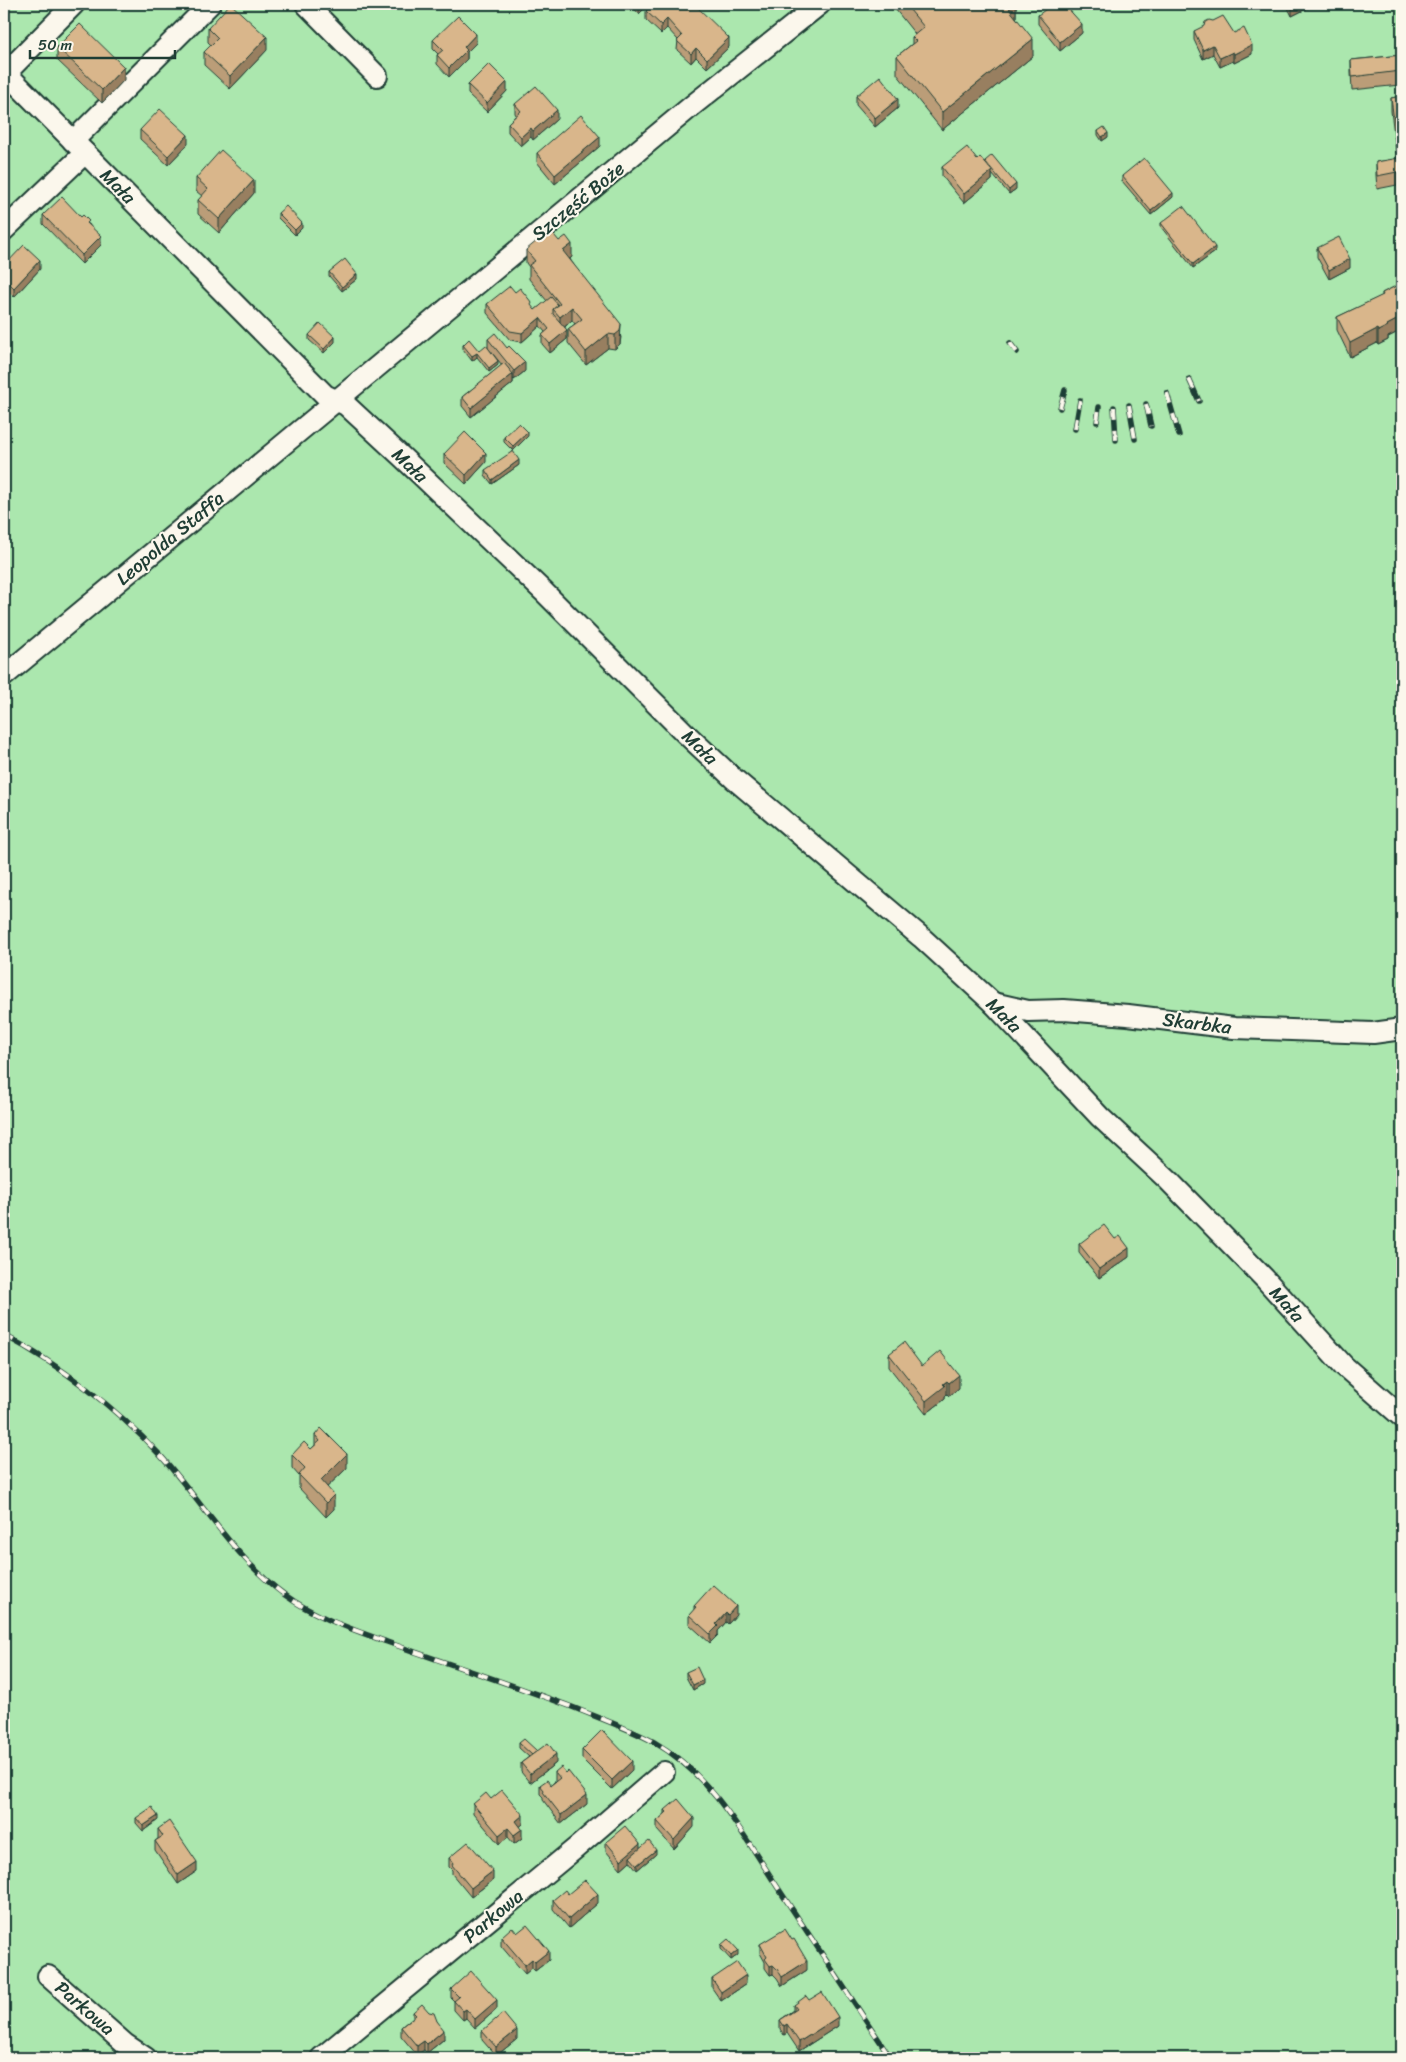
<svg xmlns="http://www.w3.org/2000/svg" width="1406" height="2062" font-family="Sriracha,sans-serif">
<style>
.green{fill:#abe7ae;stroke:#659271}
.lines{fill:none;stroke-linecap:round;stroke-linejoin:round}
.minor-casing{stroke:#1f3d34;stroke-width:24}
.minor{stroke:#fbf7ec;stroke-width:20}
.rail-casing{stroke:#1f3d34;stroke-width:5.5}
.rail{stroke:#fbf7ec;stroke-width:4;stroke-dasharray:11;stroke-linecap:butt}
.wall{fill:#bb9d78;stroke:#1f3d34}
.shaded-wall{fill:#987f61;stroke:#1f3d34}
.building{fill:#d9b68b;stroke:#1f3d34}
.labels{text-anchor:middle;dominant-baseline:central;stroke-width:4;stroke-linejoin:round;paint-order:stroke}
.street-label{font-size:19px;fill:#1f3d34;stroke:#fbf7ec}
</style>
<rect width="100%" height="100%" fill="#fbf7ec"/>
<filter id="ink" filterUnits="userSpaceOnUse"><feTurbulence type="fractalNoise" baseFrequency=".02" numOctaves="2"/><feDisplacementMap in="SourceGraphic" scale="10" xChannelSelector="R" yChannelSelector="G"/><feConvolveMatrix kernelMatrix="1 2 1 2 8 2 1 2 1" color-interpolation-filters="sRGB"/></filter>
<g filter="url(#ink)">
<rect class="green" x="4" y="4" width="1398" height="2054"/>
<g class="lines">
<g class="minor-casing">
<g id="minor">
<path d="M306,4L377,76"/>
<path d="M4,71L325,395L346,405L401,456L544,592L686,734L733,778L921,937L993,1003L1100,1117L1169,1181L1265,1279L1344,1366L1402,1417"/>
<path d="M6,73L74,4"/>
<path d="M73,141L210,4"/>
<path d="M4,230L85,153"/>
<path d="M4,676L693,105L820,4"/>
<path d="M993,1003L1028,1011L1064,1010L1128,1015L1234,1028L1373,1033L1402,1029"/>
<path d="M48,1976L125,2044L146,2058"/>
<path d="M321,2058L576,1848L664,1772"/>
</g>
</g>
<use href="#minor" class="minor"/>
<g class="rail-casing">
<g id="rail">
<path d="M1010,343L1017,352"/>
<path d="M1189,379L1199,401"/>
<path d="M1167,393L1179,435"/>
<path d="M1146,404L1151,426"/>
<path d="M1129,405L1135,439"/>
<path d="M1114,407L1116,440"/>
<path d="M1060,408L1065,390"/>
<path d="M1097,422L1099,407"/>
<path d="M1075,429L1080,400"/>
<path d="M4,1335C60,1365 115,1407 159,1454C200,1499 235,1559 285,1595C315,1617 352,1629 387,1642C448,1664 511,1684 572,1707C599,1718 628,1728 654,1742C714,1776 749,1845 786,1900C821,1953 856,2006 891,2058"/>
</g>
</g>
<use href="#rail" class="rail"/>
</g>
<g class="wall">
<path d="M632,4H694L729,47L707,68L696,57L691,63L677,50L678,40L667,28L661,34L646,20V11L647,10L645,8L639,14L632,6Z"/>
<path d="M891,4H1016V17L1033,56L942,130L897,74V56L912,44V37L915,34Z"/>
<path d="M1286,4H1316L1292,16Z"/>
<path d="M1038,15L1082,33L1060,51L1038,24Z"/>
<path d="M208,28L267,50L230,89L204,65V52L211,45L208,42Z"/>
<path d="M1194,31L1234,33L1252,54L1234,63L1233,61L1220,67L1213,54L1203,59L1194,40Z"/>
<path d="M433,40L476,43L467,52V59L449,77L437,64V55L438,54L433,49Z"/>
<path d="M57,47L124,80L102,103L57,60Z"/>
<path d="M1402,55V184L1377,189L1376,175V162L1397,159L1391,111V98L1401,96L1400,85L1352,90L1351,73V60Z"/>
<path d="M468,85L507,91L487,112L468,94Z"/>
<path d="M856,96L898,108L875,127L856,105Z"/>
<path d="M515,104L557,119L533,140L531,137L521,146L508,132V123L516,115L515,113Z"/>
<path d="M140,130L188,144L168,165L140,139Z"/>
<path d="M1098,131L1108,137L1102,141L1098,135Z"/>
<path d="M600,146L555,184L537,162V153Z"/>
<path d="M977,160L985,163V161L1016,189L1009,194L992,174V180L964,203L942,176V167Z"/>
<path d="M1122,176L1173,197L1151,215L1122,181Z"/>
<path d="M196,178L254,193L219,233L198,214V200L202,196L196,191Z"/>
<path d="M278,213L302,228L295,235L278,218Z"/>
<path d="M43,215L89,224L101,245L82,264L43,224Z"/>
<path d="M1161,223L1215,252L1193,268L1161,227Z"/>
<path d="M1317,248L1350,268L1329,279L1317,257Z"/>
<path d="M526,250L572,257L570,259L621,337L620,344L615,349L608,348L586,365L568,343V329L575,324L572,320L565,327L567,339L550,353L542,344V335L545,332L540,326L522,342L510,340L487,313V304L515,292L535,310L547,301L529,279V267L526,263Z"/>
<path d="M4,266L40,269L14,297L4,287Z"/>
<path d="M329,272L357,279L342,291L329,276Z"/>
<path d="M1402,283V330L1388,337V340L1378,345L1377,343L1350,357L1337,330V317L1382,296V293Z"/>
<path d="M309,335L335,342L324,353L309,340Z"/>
<path d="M488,339L525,371L514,380L513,379V383L471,417L462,406V397L502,365L488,348Z"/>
<path d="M463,345L479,351L498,365L489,372L477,357L472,361L463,349Z"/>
<path d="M528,436L513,451L504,442V437Z"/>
<path d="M444,454L486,462L466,484L444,463Z"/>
<path d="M519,465L492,484L485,475V470Z"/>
<path d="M1079,1244L1129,1257L1099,1278L1079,1253Z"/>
<path d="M889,1354L922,1366L959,1388L949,1396L947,1394L945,1396V1399L926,1414L889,1367Z"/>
<path d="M315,1435L347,1468L327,1487L334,1509L326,1517L299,1488V1476L292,1468V1455L311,1449L315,1445Z"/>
<path d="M694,1606L736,1615L728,1624L726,1622L718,1631V1635L710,1643L689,1624V1615L694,1610Z"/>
<path d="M686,1672L703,1684L693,1690L686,1677Z"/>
<path d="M519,1743L537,1751L556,1763L530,1783L521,1772V1763L529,1757L519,1748Z"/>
<path d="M582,1750L632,1770L612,1789L582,1759Z"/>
<path d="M555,1772L587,1804L561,1824L543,1800V1797L540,1794V1785H551L555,1781Z"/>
<path d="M491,1799L523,1824L520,1826L522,1838L514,1844L508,1837L499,1844L473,1813V1804Z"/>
<path d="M665,1810L694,1827L674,1849L657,1830V1821L665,1814Z"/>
<path d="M136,1818L158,1820L143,1831L136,1823Z"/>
<path d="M158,1829L197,1871L178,1884L155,1850V1841L158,1839Z"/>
<path d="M606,1842L640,1848L656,1854L637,1870L630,1861L621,1869L606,1851Z"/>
<path d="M449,1858L493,1880L471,1897L452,1874V1870L449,1867Z"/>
<path d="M568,1894L598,1903L569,1928L553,1909V1900Z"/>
<path d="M517,1933L549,1960L535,1971L532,1968L525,1974L501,1946V1937Z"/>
<path d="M760,1944L807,1970L782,1986L777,1978L773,1974L770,1975L765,1968V1962L760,1953Z"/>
<path d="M721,1945L738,1955L731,1960L721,1949Z"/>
<path d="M712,1979L746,1984L721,2001L712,1988Z"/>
<path d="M451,1989L497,2009L475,2028L466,2018L463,2020L454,2010V2001L451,1998Z"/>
<path d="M809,2000L838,2026L799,2051L787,2033L784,2035L780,2029V2020L794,2010V2005Z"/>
<path d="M413,2012L437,2021L444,2039L427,2053L424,2050L417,2055L401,2036V2027L413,2017Z"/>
<path d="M482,2031L517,2039L496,2056L482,2040Z"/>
</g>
<g class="shaded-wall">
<path d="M640,4H645V8L639,14V5Z"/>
<path d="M1015,4H1016V21L1009,9Z"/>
<path d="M1299,4H1316L1292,16V7Z"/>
<path d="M667,19V28L661,34V25Z"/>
<path d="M1082,24V33L1060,51V42Z"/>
<path d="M476,34V43L467,52V59L449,77V68L464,47Z"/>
<path d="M267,37V50L230,89V76Z"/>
<path d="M729,38V47L707,68V59Z"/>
<path d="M1033,39V56L942,130V112Z"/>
<path d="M1213,45V54L1203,59V50Z"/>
<path d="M1252,45V54L1234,63V54Z"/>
<path d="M696,48V57L691,63V54Z"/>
<path d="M1233,52V61L1220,67V58Z"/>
<path d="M124,67V80L102,103V90Z"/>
<path d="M507,82V91L487,112V103Z"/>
<path d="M898,99V108L875,127V118Z"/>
<path d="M557,110V119L533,140V131Z"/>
<path d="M531,128V137L521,146V137Z"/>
<path d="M1108,133V137L1102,141V137Z"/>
<path d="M188,135V144L168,165V156Z"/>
<path d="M600,137V146L555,184V175Z"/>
<path d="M992,171V180L964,203V194Z"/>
<path d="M254,180V193L219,233V219Z"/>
<path d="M1016,184V189L1009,194V190Z"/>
<path d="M1173,193V197L1151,215V211Z"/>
<path d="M302,223V228L295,235V230Z"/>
<path d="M101,236V245L82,264V255Z"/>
<path d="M572,244V257L563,264V251Z"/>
<path d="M1215,247V252L1193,268V264Z"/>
<path d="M1350,259V268L1329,279V270Z"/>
<path d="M40,260V269L14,297V288Z"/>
<path d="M357,274V279L342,291V287Z"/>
<path d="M572,307V320L560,331V317Z"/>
<path d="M1402,317V330L1388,337V340L1378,345V331L1387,325Z"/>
<path d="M540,318V326L522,342V333Z"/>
<path d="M621,324L620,344L615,349V335Z"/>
<path d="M1377,329V343L1350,357V343Z"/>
<path d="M567,330V339L550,353V344Z"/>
<path d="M608,334V348L586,365V352Z"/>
<path d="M335,337V342L324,353V349Z"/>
<path d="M477,353V357L472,361V356Z"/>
<path d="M498,361V365L489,372V368Z"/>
<path d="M525,362V371L514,380V371Z"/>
<path d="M513,374V383L471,417V408Z"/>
<path d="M528,432V436L513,451V446Z"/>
<path d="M486,453V462L466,484V475Z"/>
<path d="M519,460V465L492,484V480Z"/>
<path d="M1129,1248V1257L1099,1278V1269Z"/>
<path d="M959,1375V1388L949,1396V1383Z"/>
<path d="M947,1381V1394L945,1396V1399L926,1414V1401Z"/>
<path d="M347,1454V1468L321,1493V1480Z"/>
<path d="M334,1495V1509L326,1517V1503Z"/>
<path d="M736,1606V1615L728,1624V1615Z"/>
<path d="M726,1613V1622L718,1631V1635L710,1643V1634L716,1624Z"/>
<path d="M703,1680V1684L693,1690V1685Z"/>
<path d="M556,1754V1763L530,1783V1774Z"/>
<path d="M632,1761V1770L612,1789V1780Z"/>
<path d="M587,1795V1804L561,1824V1815Z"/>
<path d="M523,1815V1824L516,1830V1821Z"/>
<path d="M158,1816V1820L143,1831V1826Z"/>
<path d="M694,1818V1827L674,1849V1840Z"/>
<path d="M508,1828V1837L499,1844V1835Z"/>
<path d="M522,1829V1838L514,1844V1835Z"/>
<path d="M640,1844V1853L630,1857V1861L621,1869V1860Z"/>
<path d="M656,1850V1854L637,1870V1865Z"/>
<path d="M197,1862V1871L178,1884V1875Z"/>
<path d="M493,1871V1880L471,1897V1888Z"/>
<path d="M598,1894V1903L569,1928V1919Z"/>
<path d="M738,1950V1955L731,1960V1956Z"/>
<path d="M549,1951V1960L535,1971V1962Z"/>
<path d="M532,1959V1968L525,1974V1965Z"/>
<path d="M807,1961V1970L782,1986V1977Z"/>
<path d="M773,1965V1974L770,1975V1966Z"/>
<path d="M746,1975V1984L721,2001V1992Z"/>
<path d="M497,2000V2009L475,2028V2019Z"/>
<path d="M466,2009V2018L463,2020V2011Z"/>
<path d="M838,2017V2026L799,2051V2042Z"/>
<path d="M787,2024V2033L784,2035V2026Z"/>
<path d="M444,2030V2039L427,2053V2044Z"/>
<path d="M517,2030V2039L496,2056V2047Z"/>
<path d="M424,2041V2050L417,2055V2046Z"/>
</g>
<g class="building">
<path d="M230,4H231L267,37L230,76L204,52L218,38L208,28Z"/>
<path d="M650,4H694L729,38L707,59L696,48L691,54L677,41L682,36L667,19L661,25L646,11L652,5Z"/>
<path d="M905,4H1015L1009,9L1033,39L942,112L897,56L916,41L912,37L924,27Z"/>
<path d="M1053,4H1064L1082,24L1060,42L1038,15Z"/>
<path d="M1291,4H1299L1292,7Z"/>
<path d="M458,16L476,34L464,47L467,50L449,68L437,55L443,50L433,40Z"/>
<path d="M1223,16L1234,33L1244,28L1252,45L1234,54L1233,52L1220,58L1213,45L1203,50L1194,31L1204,26L1205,22L1209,20L1213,21Z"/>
<path d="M80,24L124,67L102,90L57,47Z"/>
<path d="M1402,55V90L1400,71L1352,77L1351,60Z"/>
<path d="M489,64L507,82L487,103L468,85Z"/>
<path d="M880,76L898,99L875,118L856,96Z"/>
<path d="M536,86L557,110L533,131L531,128L521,137L508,123L521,111L515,104Z"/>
<path d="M1402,96V171L1377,176L1376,162L1399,158L1391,98Z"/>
<path d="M160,109L188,135L168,156L140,130Z"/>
<path d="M581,115L600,137L555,175L537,153Z"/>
<path d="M1104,127L1108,133L1102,137L1098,131Z"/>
<path d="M967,147L977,160L980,157L992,171L964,194L942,167Z"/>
<path d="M221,150L254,180L219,219L198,200L208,189L196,178Z"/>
<path d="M992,155L1016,184L1009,190L985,161Z"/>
<path d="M1144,158L1173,193L1151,211L1122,176Z"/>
<path d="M62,197L81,217L83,215L89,221L87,223L101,236L82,255L43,215Z"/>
<path d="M286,206L302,223L295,230L278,213Z"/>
<path d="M1183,206L1215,247L1193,264L1161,223Z"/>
<path d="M550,230L559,241L566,236L572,244L563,251L621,324L620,331L615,335L608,334L586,352L568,329L582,319L572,307L560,317L553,309L560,304L529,265L535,261L526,250Z"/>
<path d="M1339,237L1350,259L1329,270L1317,248Z"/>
<path d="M24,245L40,260L14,288L4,278V266Z"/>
<path d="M345,259L357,274L342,287L329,272Z"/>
<path d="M1402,283V317L1387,325L1388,326L1378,331L1377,329L1350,343L1337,317L1383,295L1382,293Z"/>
<path d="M510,286L515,292L520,288L532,303L531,305L535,310L551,297L558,305L553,309V314L567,330L550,344L542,335L549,329L540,318L522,333L510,331L487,304Z"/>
<path d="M320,323L335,337L324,349L309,335Z"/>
<path d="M495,333L507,348L509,346L525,362L514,371L488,339Z"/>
<path d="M469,339L479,351L486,345L498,361L489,368L477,353L472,356L463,345Z"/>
<path d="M504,363L513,374L471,408L462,397Z"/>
<path d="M519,423L528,432L513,446L504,437Z"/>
<path d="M465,432L486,453L466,475L444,454Z"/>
<path d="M513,451L519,460L492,480L485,470Z"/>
<path d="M1104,1225L1115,1239L1120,1236L1129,1248L1099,1269L1079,1244Z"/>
<path d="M904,1342L922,1366L940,1351L959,1375L949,1383L947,1381L943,1384L945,1386L926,1401L889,1354Z"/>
<path d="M321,1428L347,1454L321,1480L334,1495L326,1503L299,1475L305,1468L292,1455L304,1442L311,1449L320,1441L315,1435Z"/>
<path d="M713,1585L736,1606L728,1615L726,1613L716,1624L718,1626L710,1634L689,1615L696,1607L694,1606Z"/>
<path d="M697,1667L703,1680L693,1685L686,1672Z"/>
<path d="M602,1730L632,1761L612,1780L582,1750Z"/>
<path d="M524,1739L537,1751L532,1755L519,1743Z"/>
<path d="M548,1743L556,1754L530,1774L521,1763Z"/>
<path d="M561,1767L566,1773L568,1771L587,1795L561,1815L543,1792L544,1790L540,1785L547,1780L551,1785L560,1778L555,1772Z"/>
<path d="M502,1790L523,1815L516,1821L522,1829L514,1835L508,1828L499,1835L473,1804L486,1793L491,1799Z"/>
<path d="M678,1799L694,1818L674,1840L657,1821L667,1812L665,1810Z"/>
<path d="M152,1807L158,1816L143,1826L136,1818Z"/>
<path d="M169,1821L197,1862L178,1875L155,1841L163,1836L158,1829Z"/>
<path d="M625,1826L640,1844L621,1860L606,1842Z"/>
<path d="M649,1841L656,1850L637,1865L630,1857Z"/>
<path d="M468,1842L493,1871L471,1888L452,1865L453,1863L449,1858Z"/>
<path d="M585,1880L598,1894L569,1919L553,1900L565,1890L568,1894Z"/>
<path d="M527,1925L549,1951L535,1962L532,1959L525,1965L501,1937L512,1927L517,1933Z"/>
<path d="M785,1929L792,1940L794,1939L807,1961L782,1977L777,1969L773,1965L770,1966L765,1959L767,1957L760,1944Z"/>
<path d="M728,1939L738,1950L731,1956L721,1945Z"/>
<path d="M737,1962L746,1975L721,1992L712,1979Z"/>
<path d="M471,1971L497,2000L475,2019L466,2009L463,2011L454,2001L459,1997L451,1989Z"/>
<path d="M822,1992L838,2017L799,2042L787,2024L784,2026L780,2020L797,2009L794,2005L806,1996L809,2000Z"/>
<path d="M422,2004L429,2012L434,2013L437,2021L444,2030L427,2044L424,2041L417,2046L401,2027L416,2015L413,2012Z"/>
<path d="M503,2013L517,2030L496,2047L482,2031Z"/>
</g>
</g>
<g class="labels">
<g class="street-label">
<text transform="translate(118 186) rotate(45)">Mała</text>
<text transform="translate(578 201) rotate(-39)">Szczęść Boże</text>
<text transform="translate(410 465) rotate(43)">Mała</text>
<text transform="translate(170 538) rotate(-40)">Leopolda Staffa</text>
<text transform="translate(700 747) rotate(44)">Mała</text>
<text transform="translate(1004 1015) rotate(45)">Mała</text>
<text transform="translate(1197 1023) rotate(7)">Skarbka</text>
<text transform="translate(1287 1304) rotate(48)">Mała</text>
<text transform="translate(493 1916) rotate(-40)">Parkowa</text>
<text transform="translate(85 2008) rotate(41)">Parkowa</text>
</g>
</g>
<rect width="1406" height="2062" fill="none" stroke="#fbf7ec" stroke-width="20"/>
<rect x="10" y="10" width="1386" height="2042" fill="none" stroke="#1f3d34" stroke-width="2" filter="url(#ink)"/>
<path d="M30 50v8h145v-8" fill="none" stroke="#1f3d34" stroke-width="2.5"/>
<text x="38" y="50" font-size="15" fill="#1f3d34" stroke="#fbf7ec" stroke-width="4" paint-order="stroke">50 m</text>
</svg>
